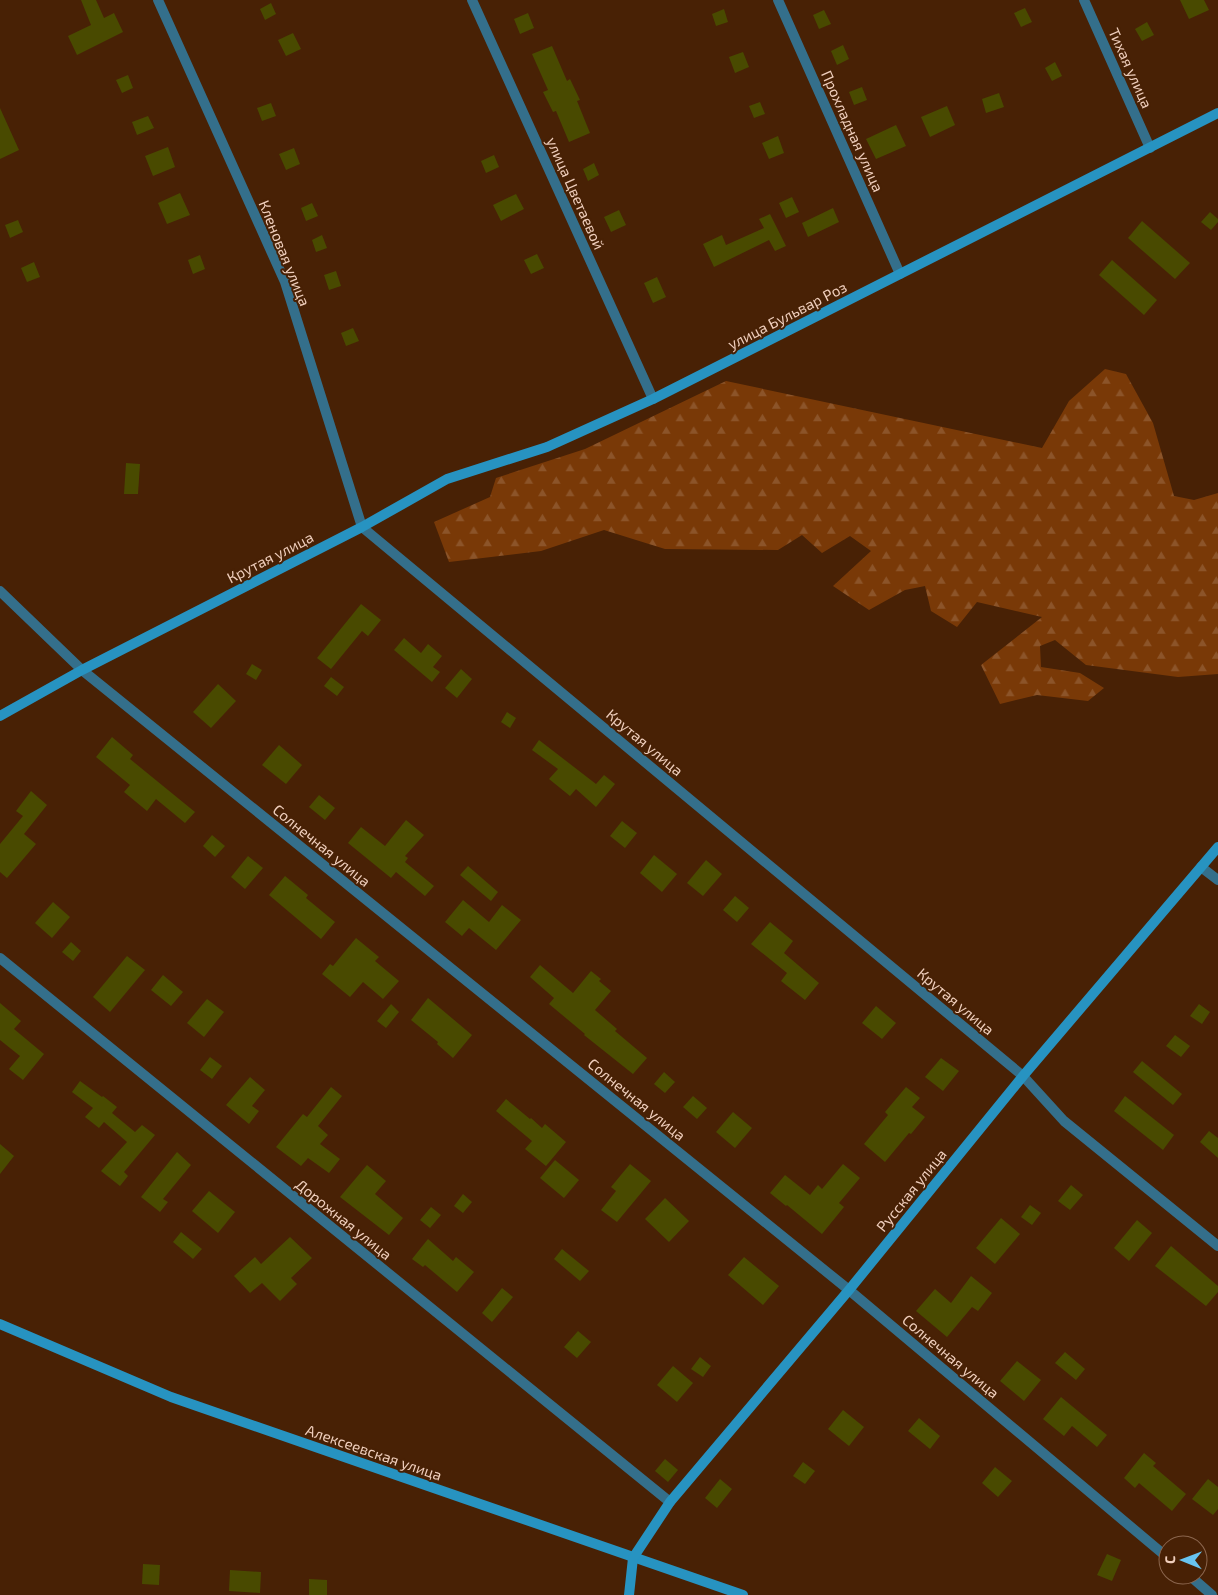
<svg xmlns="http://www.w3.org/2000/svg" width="1218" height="1595" font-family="'Exo 2',sans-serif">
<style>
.forest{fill:url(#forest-firs)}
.building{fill:#494a00}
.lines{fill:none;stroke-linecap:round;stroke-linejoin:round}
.street{stroke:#346f8b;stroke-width:10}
.secondary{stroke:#2793c1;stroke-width:10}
.labels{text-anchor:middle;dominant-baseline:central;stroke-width:4;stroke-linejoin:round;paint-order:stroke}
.street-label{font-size:15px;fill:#efcebc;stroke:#482105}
</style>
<defs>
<pattern id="forest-firs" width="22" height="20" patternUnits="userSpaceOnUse" patternTransform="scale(1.25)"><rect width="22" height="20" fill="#793907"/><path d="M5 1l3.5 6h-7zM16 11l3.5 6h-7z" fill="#8c5429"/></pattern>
</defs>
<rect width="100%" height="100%" fill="#482105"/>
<path class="forest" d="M1105,369L1126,374L1153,423L1174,496L1194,500L1218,493V674L1178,677L1086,665L1055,640L1040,646L1041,667L1080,673L1104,688L1088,701L1037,695L1000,704L981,665L1042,617L977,602L957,627L931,611L925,586L905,590L869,610L833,586L871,551L850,536L822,553L802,535L778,550L665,549L604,530L541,551L449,562L434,522L490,497L496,478L585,449L726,381L1042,448L1069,401Z"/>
<g class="building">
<path d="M81,0H96L104,18L114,13L123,32L77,55L68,36L91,25Z"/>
<path d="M1180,0H1204L1209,10L1189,19Z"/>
<path d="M271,3L276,14L265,20L260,9Z"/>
<path d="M1025,8L1032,22L1021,27L1014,13Z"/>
<path d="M724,9L728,22L716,26L712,14Z"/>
<path d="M824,10L831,24L819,29L813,15Z"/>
<path d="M528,13L534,28L520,34L514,19Z"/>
<path d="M1147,22L1154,35L1142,41L1135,29Z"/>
<path d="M293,33L301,49L286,56L278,40Z"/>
<path d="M843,45L849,59L837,65L831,51Z"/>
<path d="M552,46L567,81L570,79L580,100L577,101L590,133L569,142L556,111L553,112L543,92L548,90L532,54Z"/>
<path d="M743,52L749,67L735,73L729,57Z"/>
<path d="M1055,62L1062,76L1052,81L1045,68Z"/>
<path d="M128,75L133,88L122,93L116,80Z"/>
<path d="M862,87L867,100L854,105L849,92Z"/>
<path d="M999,93L1004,107L986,113L982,99Z"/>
<path d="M760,102L765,114L754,118L749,106Z"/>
<path d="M271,103L276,116L262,121L257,108Z"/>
<path d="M947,106L955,125L930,137L921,117Z"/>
<path d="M0,108L19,150L0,159Z"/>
<path d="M148,116L154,128L137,135L132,122Z"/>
<path d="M896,125L906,146L876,159L866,139Z"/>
<path d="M778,136L784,153L769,159L762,143Z"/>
<path d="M168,147L175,167L153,176L145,156Z"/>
<path d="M294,148L300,164L286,170L279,154Z"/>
<path d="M494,155L499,167L486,173L481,161Z"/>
<path d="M594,163L599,175L588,181L583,169Z"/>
<path d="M180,193L190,215L167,224L158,203Z"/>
<path d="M516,194L524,209L501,221L493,205Z"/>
<path d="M792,197L799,212L786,218L779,203Z"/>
<path d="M312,203L318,216L306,221L301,208Z"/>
<path d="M833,208L839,222L808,237L802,223Z"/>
<path d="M619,210L626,225L611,232L604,217Z"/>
<path d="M1210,212L1218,219V222L1211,230L1201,222Z"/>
<path d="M770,214L786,246L775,251L769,240L714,267L703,244L722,235L726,245L764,228L759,219Z"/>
<path d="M18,220L23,232L10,238L5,225Z"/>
<path d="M1142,221L1190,263L1175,279L1128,238Z"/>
<path d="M322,235L327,248L316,252L312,240Z"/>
<path d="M537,254L544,268L531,274L524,260Z"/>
<path d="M200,255L205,269L193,274L188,260Z"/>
<path d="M1112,260L1157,300L1144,315L1099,275Z"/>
<path d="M34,262L40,277L27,282L21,268Z"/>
<path d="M336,271L341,286L329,290L324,275Z"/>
<path d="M657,277L666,297L653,303L644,283Z"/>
<path d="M353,328L359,341L346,346L341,333Z"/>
<path d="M126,463L140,464L138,494H124Z"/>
<path d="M361,604L381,620L368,636L362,631L331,669L317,658Z"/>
<path d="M404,638L421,653L428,644L442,656L433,667L440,672L432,682L394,650Z"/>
<path d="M252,664L262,670L256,680L246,674Z"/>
<path d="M461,669L472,679L457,698L445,688Z"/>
<path d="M331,677L344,687L337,696L324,686Z"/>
<path d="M218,684L236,701L211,728L193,712Z"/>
<path d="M507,712L516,718L510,728L501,722Z"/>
<path d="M112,737L133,755L130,759L195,812L185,823L156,799L147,811L124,792L130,785L96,757Z"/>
<path d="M539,740L596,784L604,775L615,784L596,807L576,789L570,796L549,779L558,769L532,750Z"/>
<path d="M279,745L302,765L286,784L262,765Z"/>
<path d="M31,791L47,805L24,834L36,844L7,878L0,872V844L23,816L16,811Z"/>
<path d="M319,795L335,808L325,820L309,807Z"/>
<path d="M406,820L424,835L405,856L408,858L405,862L434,886L425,896L396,872L391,878L348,843L361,827L385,846Z"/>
<path d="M622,821L637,833L625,848L610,836Z"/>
<path d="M212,835L225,846L215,857L203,846Z"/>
<path d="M654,855L677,874L662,892L640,873Z"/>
<path d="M248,856L263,868L245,889L231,877Z"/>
<path d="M706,860L722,874L703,896L687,883Z"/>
<path d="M468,866L498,892L491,901L460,875Z"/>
<path d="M285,876L308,895L306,898L335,922L321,939L269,895Z"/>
<path d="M735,896L749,908L737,922L723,910Z"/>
<path d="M463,900L489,922L502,905L521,920L496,950L469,928L462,936L445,922Z"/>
<path d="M53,902L70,917L52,938L35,923Z"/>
<path d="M770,922L793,941L784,953L819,983L805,1000L781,981L787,973L751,944Z"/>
<path d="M356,938L379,957L375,961L399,981L383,999L363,982L350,997L322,974L330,964L333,966Z"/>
<path d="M71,942L81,951L73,961L62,952Z"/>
<path d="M127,956L145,970L110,1012L93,997Z"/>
<path d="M540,965L573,993L591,971L601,979L599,981L611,991L595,1010L617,1029L615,1031L647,1058L633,1074L584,1035L585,1034L549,1004L554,998L530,977Z"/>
<path d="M163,975L183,992L171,1006L151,990Z"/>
<path d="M428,998L472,1035L453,1058L437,1044L438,1042L411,1020Z"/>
<path d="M207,999L224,1012L204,1037L187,1023Z"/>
<path d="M0,1003L21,1021L14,1029L44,1054L23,1080L9,1069L20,1056L0,1040Z"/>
<path d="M391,1004L399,1012L386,1028L377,1021Z"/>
<path d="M1199,1004L1210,1012L1202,1024L1190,1016Z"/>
<path d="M876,1006L896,1023L882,1039L862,1023Z"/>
<path d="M1175,1035L1190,1046L1181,1057L1166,1046Z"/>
<path d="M210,1057L222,1066L212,1079L200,1070Z"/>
<path d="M941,1058L959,1071L943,1091L925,1077Z"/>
<path d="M1142,1061L1182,1094L1173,1105L1133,1072Z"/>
<path d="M664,1072L675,1082L665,1093L654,1084Z"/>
<path d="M250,1077L265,1090L252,1106L259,1111L249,1124L226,1105Z"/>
<path d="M80,1081L102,1097L103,1096L117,1107L112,1113L135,1132L142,1125L155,1135L124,1172L128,1176L120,1186L101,1171L127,1142L104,1122L99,1128L85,1117L93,1108L72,1092Z"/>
<path d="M331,1087L342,1096L318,1126L328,1135L320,1144L340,1159L329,1173L308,1158L301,1166L276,1147L303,1114L307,1117Z"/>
<path d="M906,1087L920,1098L912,1107L925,1117L911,1134L909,1133L885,1162L864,1144L888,1115L885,1112Z"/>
<path d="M693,1096L707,1108L697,1119L683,1107Z"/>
<path d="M1125,1096L1174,1135L1163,1150L1114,1111Z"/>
<path d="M506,1099L530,1119L531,1118L542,1128L545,1124L566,1142L546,1166L525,1149L532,1141L496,1111Z"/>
<path d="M733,1112L752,1128L735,1148L716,1132Z"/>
<path d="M1209,1131L1218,1138V1158L1200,1142Z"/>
<path d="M0,1144L14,1156L0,1174Z"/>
<path d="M177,1152L191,1165L163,1199L168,1202L160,1212L141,1197Z"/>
<path d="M555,1160L579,1180L564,1198L540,1178Z"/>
<path d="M630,1164L651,1181L617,1222L601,1210L616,1191L611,1187Z"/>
<path d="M843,1164L860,1178L839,1203L844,1207L822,1234L787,1205L786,1206L770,1193L785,1175L810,1195L818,1185L822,1189Z"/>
<path d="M367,1165L386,1181L375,1194L403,1218L389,1235L340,1197Z"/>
<path d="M1071,1185L1083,1195L1070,1210L1058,1201Z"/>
<path d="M209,1191L235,1212L218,1233L192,1211Z"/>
<path d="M463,1194L472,1202L463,1213L454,1206Z"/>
<path d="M665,1198L689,1221L669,1242L645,1219Z"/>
<path d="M1030,1205L1041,1213L1032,1225L1021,1217Z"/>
<path d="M431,1207L441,1215L430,1228L420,1220Z"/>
<path d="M1001,1218L1020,1234L995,1264L976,1248Z"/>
<path d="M1137,1220L1152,1233L1129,1261L1114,1248Z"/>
<path d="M181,1232L202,1249L193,1259L173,1242Z"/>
<path d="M290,1237L312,1258L291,1278L297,1284L280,1301L262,1283L250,1293L234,1276L255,1257L261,1264Z"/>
<path d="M428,1239L453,1261L456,1257L474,1272L457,1292L425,1265L423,1267L412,1259Z"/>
<path d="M1171,1246L1218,1286V1292L1206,1306L1155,1266Z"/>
<path d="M562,1249L589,1271L580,1281L554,1259Z"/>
<path d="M744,1257L779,1286L763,1305L728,1275Z"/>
<path d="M971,1276L992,1293L978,1311L972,1307L947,1337L916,1311L935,1289L951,1303Z"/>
<path d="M502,1288L513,1297L492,1322L482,1313Z"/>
<path d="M578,1331L591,1342L577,1358L564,1347Z"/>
<path d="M1065,1352L1085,1369L1076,1380L1055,1363Z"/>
<path d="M700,1357L711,1366L703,1377L691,1369Z"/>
<path d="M1017,1361L1041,1380L1024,1401L1000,1381Z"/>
<path d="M673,1366L693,1383L677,1402L657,1385Z"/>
<path d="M1061,1397L1107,1435L1097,1447L1072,1426L1064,1436L1043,1419Z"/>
<path d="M843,1410L864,1427L849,1446L828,1429Z"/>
<path d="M919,1418L940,1436L930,1449L908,1431Z"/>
<path d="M1144,1453L1156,1463L1153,1466L1186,1494L1172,1511L1139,1483L1135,1488L1124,1478Z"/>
<path d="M665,1459L678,1470L668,1482L655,1471Z"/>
<path d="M803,1462L815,1471L805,1484L793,1476Z"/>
<path d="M995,1467L1012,1481L998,1497L982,1483Z"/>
<path d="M720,1479L732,1489L717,1508L705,1498Z"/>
<path d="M1208,1479L1218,1487V1509L1213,1515L1192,1499Z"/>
<path d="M1107,1554L1121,1560L1112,1581L1097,1575Z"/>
<path d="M143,1564L160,1565L159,1585L142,1584Z"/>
<path d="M230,1570L261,1572L260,1593L229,1591Z"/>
<path d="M309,1579L327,1580V1595H309Z"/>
</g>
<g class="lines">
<g class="street">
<path d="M158,0L285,282L362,527L1023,1076L1064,1121L1218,1246"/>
<path d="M472,0L653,399"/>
<path d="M778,0L900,274"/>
<path d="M1084,0L1150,148"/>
<path d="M0,591L82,670L849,1290L1168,1558"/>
<path d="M1201,867L1218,880"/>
<path d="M0,958L670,1502"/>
<path d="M1189,1575L1212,1595"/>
</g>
<g class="secondary">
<path d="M0,716L82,670L362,527L447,479L547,447L653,399L1218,113"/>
<path d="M0,1324L171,1397L743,1595"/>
<path d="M629,1595L633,1558L670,1502L849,1290L1023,1076L1218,847"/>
</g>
</g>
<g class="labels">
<g class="street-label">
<text transform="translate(1131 68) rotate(66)">Тихая улица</text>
<text transform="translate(853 131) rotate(66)">Прохладная улица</text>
<text transform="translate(576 193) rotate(66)">улица Цветаевой</text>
<text transform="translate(285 253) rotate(68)">Кленовая улица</text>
<text transform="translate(787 315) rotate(-27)">улица Бульвар Роз</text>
<text transform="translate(270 557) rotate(-27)">Крутая улица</text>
<text transform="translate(645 742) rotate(40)">Крутая улица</text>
<text transform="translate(322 845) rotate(39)">Солнечная улица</text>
<text transform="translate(956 1001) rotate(40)">Крутая улица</text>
<text transform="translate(637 1099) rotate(39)">Солнечная улица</text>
<text transform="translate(911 1190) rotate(-51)">Русская улица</text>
<text transform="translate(344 1219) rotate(39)">Дорожная улица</text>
<text transform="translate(951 1356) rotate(40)">Солнечная улица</text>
<text transform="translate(374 1452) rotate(19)">Алексеевская улица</text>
</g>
</g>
<g transform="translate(1183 1560) rotate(271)"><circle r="24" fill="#482105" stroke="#8b664e"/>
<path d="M0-4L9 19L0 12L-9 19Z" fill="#68c4f0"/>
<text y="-8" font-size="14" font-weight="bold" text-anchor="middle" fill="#efcebc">С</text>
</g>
</svg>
